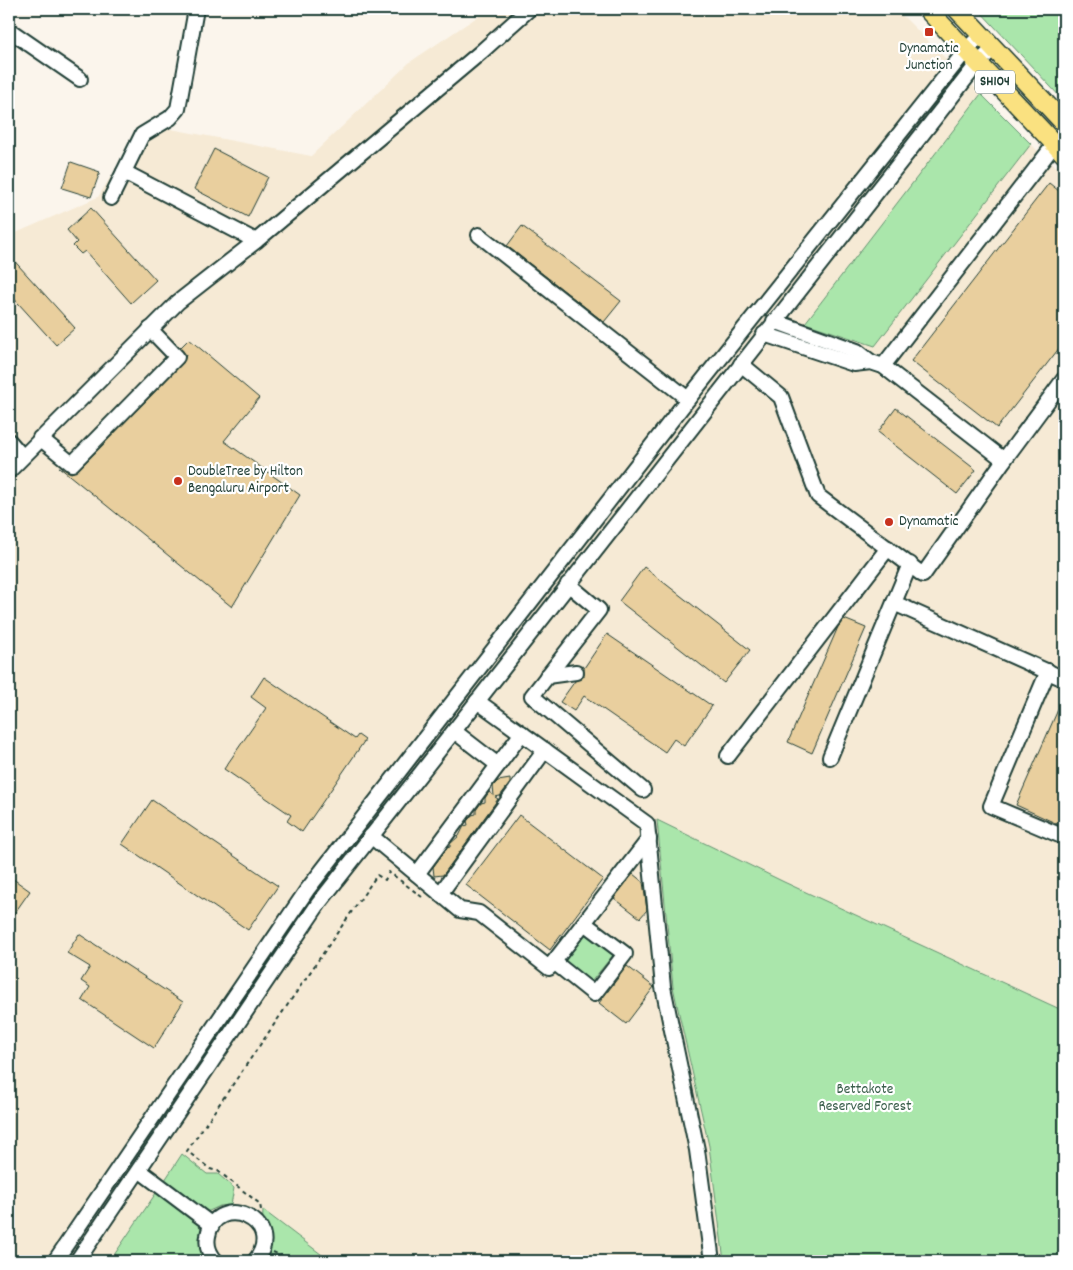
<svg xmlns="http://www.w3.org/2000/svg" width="1073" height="1270" font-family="Dekko,sans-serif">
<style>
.built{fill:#f6ead5}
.green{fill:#aae6ab;stroke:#649270}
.building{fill:#e9cf9e;stroke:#1f3d34}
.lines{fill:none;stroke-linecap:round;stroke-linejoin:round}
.minor-casing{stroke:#1f3d34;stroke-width:18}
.major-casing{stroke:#1f3d34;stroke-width:21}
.path{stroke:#1f3d34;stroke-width:2;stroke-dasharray:4 4;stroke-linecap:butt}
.minor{stroke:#fff;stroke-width:14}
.major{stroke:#fae180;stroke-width:18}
.poi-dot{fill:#c8321e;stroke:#fff;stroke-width:2}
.labels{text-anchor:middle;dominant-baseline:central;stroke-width:4.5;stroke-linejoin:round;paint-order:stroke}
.shield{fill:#fff;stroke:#627771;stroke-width:1}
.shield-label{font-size:14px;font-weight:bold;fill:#1f3d34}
.poi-label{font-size:15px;fill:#1f3d34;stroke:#fff;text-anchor:start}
.park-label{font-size:15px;fill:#3b5f4c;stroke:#fff}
</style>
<rect width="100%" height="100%" fill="#fbf5ec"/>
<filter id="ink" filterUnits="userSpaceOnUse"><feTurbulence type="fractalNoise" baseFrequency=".02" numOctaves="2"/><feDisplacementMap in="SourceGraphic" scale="10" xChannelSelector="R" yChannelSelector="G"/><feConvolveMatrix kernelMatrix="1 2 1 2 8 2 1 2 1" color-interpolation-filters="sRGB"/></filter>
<g filter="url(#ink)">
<path class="built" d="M489,9H896L1048,161L1064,172V1011L784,882L657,820L673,987L709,1146L724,1261H9V236L98,197L122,159L166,128L311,156L410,62Z"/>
<g class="green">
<path d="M978,9H1064V101Z"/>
<path d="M981,94L1031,144L875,346L805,323Z"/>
<path d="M657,820L784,882L1064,1011V1261H724L709,1146L673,987Z"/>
<path d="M585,933L613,955L591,982L564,961Z"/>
<path d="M182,1154L207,1174H218L234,1188L231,1205L220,1206L207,1212L165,1180Z"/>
<path d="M158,1190L202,1223L199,1239L201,1255L196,1261H110Z"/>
<path d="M263,1210L330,1261H261Z"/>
</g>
<g class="building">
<path d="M214,149L268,177L248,217L194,189Z"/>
<path d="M71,162L100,172L91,197L62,188Z"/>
<path d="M1049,183L1064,195V342L997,428L911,361Z"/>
<path d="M91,208L156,280L131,303L85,251L81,254L73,246L77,242L67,230Z"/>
<path d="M522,226L621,301L604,322L507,246Z"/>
<path d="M9,255L75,328L56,345L9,293Z"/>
<path d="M189,339L259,398L224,441L300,495L232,607L59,467L71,473L78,470L183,363L186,355L180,348Z"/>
<path d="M896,408L976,470L957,494L878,432Z"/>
<path d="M644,567L750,650L724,683L619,601Z"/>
<path d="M844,619L866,628L812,753L788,742L838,627Z"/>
<path d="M607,634L712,706L684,746L674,739L665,752L584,696L574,711L560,702L575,681L584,676V668Z"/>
<path d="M264,677L355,739L358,735L365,740L302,832L287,821L291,815L224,769L266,708L251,697Z"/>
<path d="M1064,696V827L1016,805Z"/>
<path d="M510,779V783L500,796L495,797L498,799L443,875L434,876L433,867L447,848L450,847V844L459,836L464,826L468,825L467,821L472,815L476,814V810L481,803L485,802V798L489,792L494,796L493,786L498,781Z"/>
<path d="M152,800L278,886L248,930L122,844Z"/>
<path d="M519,815L603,879L550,950L466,885Z"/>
<path d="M633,874L643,882L647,910L640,918L614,898Z"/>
<path d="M9,876L30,891L9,921Z"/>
<path d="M79,934L183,1002L154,1048L82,1000L90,987L81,981L90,967L67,953Z"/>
<path d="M627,966L654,987L626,1024L599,1003Z"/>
</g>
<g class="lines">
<g class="minor-casing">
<g id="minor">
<path d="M9,30L80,79"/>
<path d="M124,172L256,241"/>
<path d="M111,198L142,135L170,118L178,109L196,9"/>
<path d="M479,235L688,399"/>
<path d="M774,321L857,351L871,362"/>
<path d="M764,334L854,364L871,362L883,366L1004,460L1064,379"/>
<path d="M741,364L781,397L818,496L923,575L1004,460"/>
<path d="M883,366L1054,145"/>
<path d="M40,438L72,464L177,357L150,329"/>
<path d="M9,441L22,456"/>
<path d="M9,471L178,302L256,241L481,52L529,9"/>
<path d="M568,584L599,610L532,696L643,790"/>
<path d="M894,603L1064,679"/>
<path d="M1048,671L991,806L1064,837"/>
<path d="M547,676L576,672"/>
<path d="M477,701L647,824L663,987L697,1150L712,1261"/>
<path d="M454,731L498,765"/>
<path d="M728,756L888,548"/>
<path d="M830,757L910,564"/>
<path d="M371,836L460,910L479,913L549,968L649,839"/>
<path d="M417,874L522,733"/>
<path d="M440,894L545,750"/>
<path d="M554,962L594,994L625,954L584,923"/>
<path d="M139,1170L212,1225"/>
<path d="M55,1261L307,890L688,399L967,49L981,35"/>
<path d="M77,1261L319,903L978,63L994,48"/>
<path d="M216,1261C209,1254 206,1246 208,1236C215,1191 288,1220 255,1261"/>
</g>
</g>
<g class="major-casing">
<g id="major">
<path d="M927,9L1064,154"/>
<path d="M957,9L1064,123"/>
</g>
</g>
<g class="path">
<path d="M261,1210L260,1204L218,1171L210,1169L187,1151L377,875L385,880L389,872L422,897"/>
<path d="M273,1252L293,1261"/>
</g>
<use href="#minor" class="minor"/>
<use href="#major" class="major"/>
</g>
</g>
<g class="poi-dot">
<rect x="924" y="27" width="10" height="10" rx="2.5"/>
<circle cx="178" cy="481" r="5"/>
<circle cx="889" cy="522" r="5"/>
</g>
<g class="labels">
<rect class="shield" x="975" y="70.5" width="40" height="23" rx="4"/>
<g class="shield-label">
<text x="995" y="82">SH104</text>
</g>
<g class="poi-label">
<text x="929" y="49" text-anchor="middle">Dynamatic<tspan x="929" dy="17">Junction</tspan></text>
<text x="188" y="472">DoubleTree by Hilton<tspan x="188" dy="17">Bengaluru Airport</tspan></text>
<text x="899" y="522">Dynamatic</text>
</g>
<g class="park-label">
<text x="865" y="1090">Bettakote<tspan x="865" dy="17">Reserved Forest</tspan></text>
</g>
</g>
<rect width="1073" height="1270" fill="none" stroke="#fff" stroke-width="30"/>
<rect x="15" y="15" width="1043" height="1240" fill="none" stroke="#1f3d34" stroke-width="2" filter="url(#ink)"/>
</svg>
